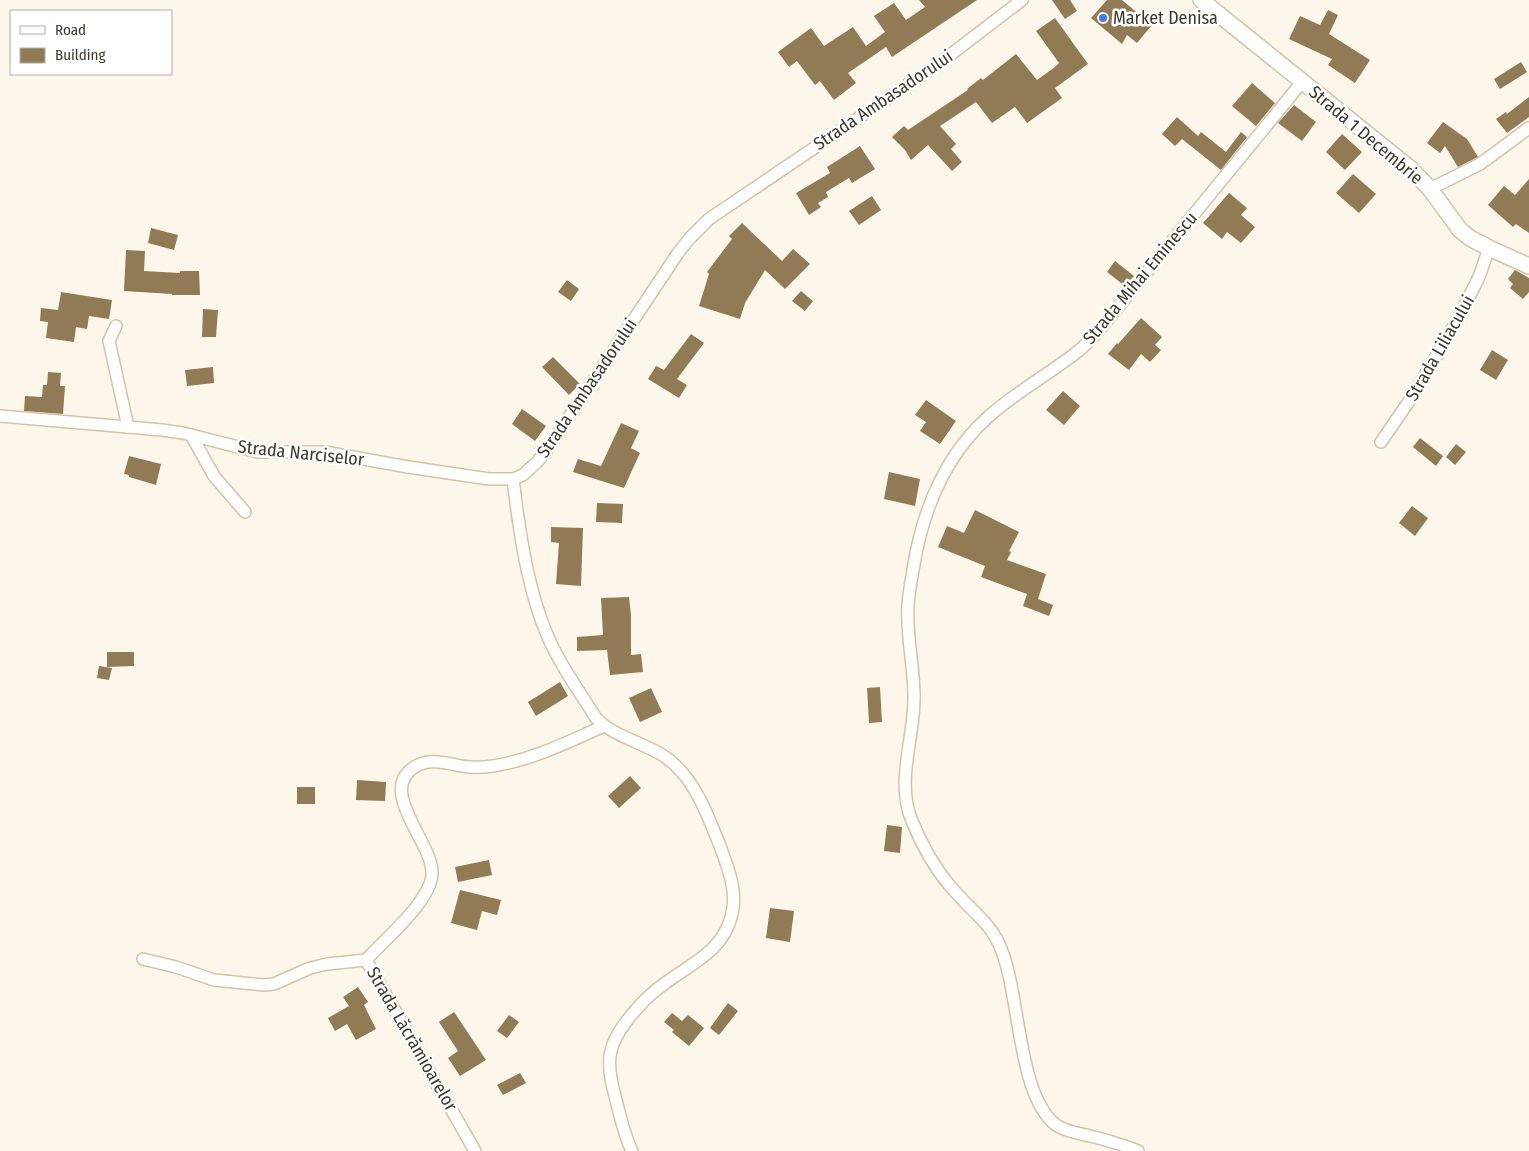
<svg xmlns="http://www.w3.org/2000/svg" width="1529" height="1151" font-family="'Fira Sans Condensed',sans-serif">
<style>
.building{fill:#907b55}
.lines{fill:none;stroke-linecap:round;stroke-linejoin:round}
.minor-casing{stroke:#d3c4a9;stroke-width:14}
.tertiary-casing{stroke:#d3c4a9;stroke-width:18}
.minor{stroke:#fff;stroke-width:11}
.tertiary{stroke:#fff;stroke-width:15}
.poi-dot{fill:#4778ea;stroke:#fff;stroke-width:2}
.labels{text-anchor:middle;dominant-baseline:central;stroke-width:5;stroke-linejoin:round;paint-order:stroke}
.poi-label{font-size:18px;fill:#3e382d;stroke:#fff;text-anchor:start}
.street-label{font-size:18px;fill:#3e382d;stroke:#fff}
</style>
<rect width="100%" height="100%" fill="#fdf6eb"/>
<g class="building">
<path d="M919,0H977L892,57L886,47L848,73L856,83L834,100L820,81L815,85L797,61L789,67L778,52L811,28L824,46L853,27L866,46L885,32L874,16L894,3L906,20L925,7Z"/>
<path d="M1052,0H1070L1077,11L1065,19Z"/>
<path d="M1107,0H1122L1152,25L1137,43L1127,35L1122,44L1091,18Z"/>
<path d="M1328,10L1338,15L1329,34L1370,60L1355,83L1328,65L1332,59L1289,39L1300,16L1320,25Z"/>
<path d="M1055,18L1088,64L1055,88L1062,98L1027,123L1015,107L992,123L976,102L940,126L956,144L951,149L962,162L952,171L928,145L911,160L905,150L892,137L904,126L908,130L968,90L967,89L981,78L983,80L1016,54L1037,80L1055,67L1059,63L1036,31Z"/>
<path d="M1521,62L1527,72L1500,89L1494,79Z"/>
<path d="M1252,83L1275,103L1256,126L1232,106Z"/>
<path d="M1529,97V117L1507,133L1496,119L1506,112L1507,114Z"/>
<path d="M1294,105L1316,122L1302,141L1278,123Z"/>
<path d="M1177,117L1198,136L1201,132L1226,152L1241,132L1247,137L1221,170L1182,139L1175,146L1162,134Z"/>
<path d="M1443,122L1467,139L1478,157L1458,167L1445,146L1440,153L1427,143Z"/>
<path d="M1342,134L1362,152L1345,170L1326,152Z"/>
<path d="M860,146L875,169L852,183L849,178L826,192L828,197L818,203L821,207L809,215L796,193L830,173L827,167Z"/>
<path d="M1353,174L1376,194L1359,213L1336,193Z"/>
<path d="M1529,179V233L1516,224L1513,227L1488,205L1504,186L1515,195Z"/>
<path d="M1229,193L1247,208L1241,215L1255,227L1241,243L1227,232L1222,239L1203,223Z"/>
<path d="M872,196L881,210L859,225L849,211Z"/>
<path d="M742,223L782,261L793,249L810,264L785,289L765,270L745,303L740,319L699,306L709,274L707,272L732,239L729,236Z"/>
<path d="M151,228L178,235L174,250L148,243Z"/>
<path d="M126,250L145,251L144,271L180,273V271H199L200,295H172V294L124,291Z"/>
<path d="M1115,261L1134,276L1125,286L1107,272Z"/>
<path d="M1515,270L1529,278V292L1523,299L1510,288L1513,284L1508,279Z"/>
<path d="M567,280L579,289L571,301L558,292Z"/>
<path d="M801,291L813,301L805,311L792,301Z"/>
<path d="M61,292L112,300L109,319L89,316L87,329L76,327L74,342L46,338L48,322L40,321L41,308L58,310Z"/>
<path d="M203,309L218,310L216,337H202Z"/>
<path d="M1141,318L1162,337L1155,345L1161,350L1150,362L1141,354L1129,370L1108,354L1117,343L1118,344Z"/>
<path d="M691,334L704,343L677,379L687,385L679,398L648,379L656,366L664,370Z"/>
<path d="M1492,350L1508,360L1496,380L1480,370Z"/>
<path d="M553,357L580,384L569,395L542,367Z"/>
<path d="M213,367L214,383L187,386L185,370Z"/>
<path d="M48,372L61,373L60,386H65L63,414L24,411L25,396L42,397L43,385H47Z"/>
<path d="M1063,391L1080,406L1064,425L1046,410Z"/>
<path d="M926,400L956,421L940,444L920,431L926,422L915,415Z"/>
<path d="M522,409L546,426L535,441L512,424Z"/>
<path d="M621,423L639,431L631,448L640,453L624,488L573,472L578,459L601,466Z"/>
<path d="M1420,438L1443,456L1436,466L1413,447Z"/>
<path d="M1456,444L1466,452L1455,465L1446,457Z"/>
<path d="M129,456L161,464L156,485L129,477V475L124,474Z"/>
<path d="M889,472L920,479L915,506L884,499Z"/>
<path d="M597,503L623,504L622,523L596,522Z"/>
<path d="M1412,506L1428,518L1415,536L1399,523Z"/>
<path d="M975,510L1019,532L1009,551L1011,552L1007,560L1046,574L1038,599L1053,605L1049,616L1023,606L1027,594L981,577L985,566L938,547L947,526L964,533Z"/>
<path d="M551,527L583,528L581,586L556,584L559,543L551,542Z"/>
<path d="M629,597L631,615V655L641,654L643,672L610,675L607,650L577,651V637L603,635L601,598Z"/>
<path d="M107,652H134V666L107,667Z"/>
<path d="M99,666L112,668L109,680L97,678Z"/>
<path d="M560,682L568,696L536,716L528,702Z"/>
<path d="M880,687L882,722L869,723L867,688Z"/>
<path d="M651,688L662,712L640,722L629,698Z"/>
<path d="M630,776L641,788L619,808L608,796Z"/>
<path d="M357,780L386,782L385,801L356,800Z"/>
<rect x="297" y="787" width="18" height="17"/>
<path d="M887,825L902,827L900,853L884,851Z"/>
<path d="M489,860L492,875L458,882L455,867Z"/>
<path d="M460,890L501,900L497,915L482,911L477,930L451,923Z"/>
<path d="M770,908L794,911L790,942L766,938Z"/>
<path d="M358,987L368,1002L364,1005L376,1029L356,1040L347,1024L335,1031L328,1018L349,1006L343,997Z"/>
<path d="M728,1003L738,1011L719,1035L710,1028Z"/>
<path d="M454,1012L486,1060L460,1076L448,1058L458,1051L439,1022Z"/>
<path d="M672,1013L682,1021L688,1015L704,1028L689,1046L672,1032L674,1030L664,1022Z"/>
<path d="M509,1015L519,1022L507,1038L497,1031Z"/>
<path d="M520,1073L526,1083L503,1095L497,1085Z"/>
</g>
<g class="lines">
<g class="minor-casing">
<g id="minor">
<path d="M1430,189L1480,164L1529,128"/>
<path d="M116,326L109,341L128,427"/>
<path d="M0,416L162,430L183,433L258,452H325L408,467L489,479H513L523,475L538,461L549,447L678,253L690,238L709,219L937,65L1022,0"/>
<path d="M191,435L214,476L245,512"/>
<path d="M1381,442L1414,394L1459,317L1479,277L1489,248"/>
<path d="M513,479C519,530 528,593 549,639C561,667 580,692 596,718C619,742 656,743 679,769C699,790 709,819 720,846C727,865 736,887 733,908C727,950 693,962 664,984C644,998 613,1031 610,1056C608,1074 614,1091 618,1108C622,1123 625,1137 632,1151"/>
<path d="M143,959L176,967L214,980L264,985L274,984L310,968L327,964L366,960"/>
<path d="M475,1151L366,960C384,940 431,901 432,874C434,843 373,788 418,765C433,757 454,766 470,767C478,768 486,767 493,766C532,760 568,742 604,726"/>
<path d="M1138,1151C1122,1144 1106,1140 1090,1136C1079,1133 1066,1132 1056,1125C1016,1094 1021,991 999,944C988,920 966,906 950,886C934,867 921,843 912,821C895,781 915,737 914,696C914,666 906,635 908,605C909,593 911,581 913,570C922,513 944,457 987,418C1014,393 1048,375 1077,352C1088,344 1096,333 1105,323L1302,82"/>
</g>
</g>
<g class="tertiary-casing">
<path id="tertiary" d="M1201,0L1411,169L1430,189L1460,230L1470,238L1489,248L1529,266"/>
</g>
<use href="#minor" class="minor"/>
<use href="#tertiary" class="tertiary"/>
</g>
<circle class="poi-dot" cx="1103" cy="18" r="5"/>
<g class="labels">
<g class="poi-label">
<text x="1113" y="18">Market Denisa</text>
</g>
<g class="street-label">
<text transform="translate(883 100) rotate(-34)">Strada Ambasadorului</text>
<text transform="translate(1366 135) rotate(40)">Strada 1 Decembrie</text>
<text transform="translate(1140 278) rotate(-50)">Strada Mihai Eminescu</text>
<text transform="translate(1440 348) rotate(-60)">Strada Liliacului</text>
<text transform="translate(587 388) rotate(-56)">Strada Ambasadorului</text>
<text transform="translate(301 453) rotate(6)">Strada Narciselor</text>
<text transform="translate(412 1039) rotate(60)">Strada Lăcrămioarelor</text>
</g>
</g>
<rect x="10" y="10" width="162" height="65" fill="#ffffff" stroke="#b2afab"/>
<rect x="20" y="26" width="25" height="8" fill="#ffffff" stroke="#b2afab"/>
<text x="55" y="35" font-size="15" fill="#3e382d">Road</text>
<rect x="20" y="48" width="25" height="15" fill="#907b55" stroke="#b2afab"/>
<text x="55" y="60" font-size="15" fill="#3e382d">Building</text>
</svg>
